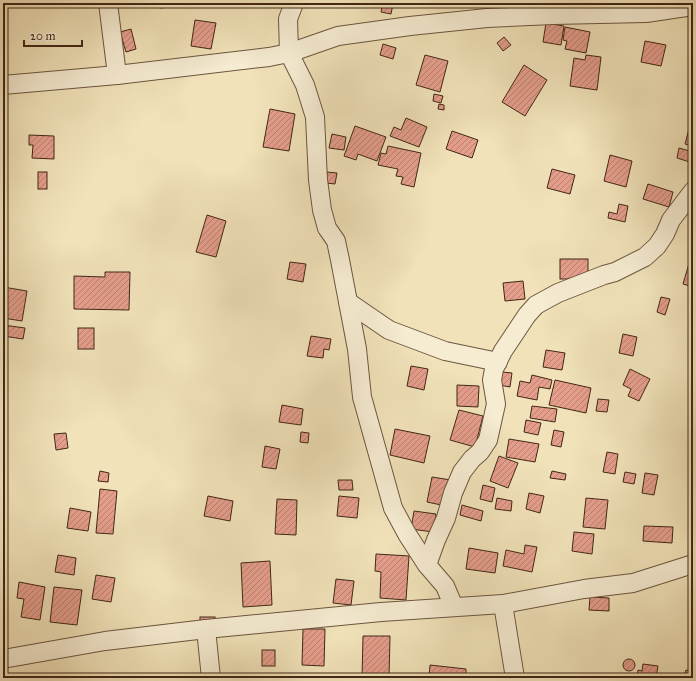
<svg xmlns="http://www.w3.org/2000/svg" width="696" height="681" font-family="'IM FELL Great Primer',serif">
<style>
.building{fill:url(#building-hatch);stroke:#412616}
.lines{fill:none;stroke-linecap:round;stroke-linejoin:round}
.minor-casing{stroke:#6d553f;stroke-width:20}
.minor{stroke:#f6ecd2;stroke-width:18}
</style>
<defs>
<pattern id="building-hatch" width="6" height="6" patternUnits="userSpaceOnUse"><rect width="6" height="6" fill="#e59e8c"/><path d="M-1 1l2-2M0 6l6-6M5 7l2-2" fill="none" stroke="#bb8171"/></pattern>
</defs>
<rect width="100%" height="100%" fill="#f1e2b9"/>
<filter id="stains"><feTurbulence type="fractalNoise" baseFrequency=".005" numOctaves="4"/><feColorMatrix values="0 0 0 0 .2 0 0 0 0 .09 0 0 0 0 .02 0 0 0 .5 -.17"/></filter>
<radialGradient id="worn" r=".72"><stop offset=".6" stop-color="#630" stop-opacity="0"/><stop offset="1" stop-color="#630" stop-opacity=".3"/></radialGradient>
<g class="building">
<path d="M153,3H164L163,8L153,7Z"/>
<path d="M383,3L393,4L391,14L381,12Z"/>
<path d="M471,3H490L489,5L477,3V7L470,6Z"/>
<path d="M195,20L216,23L211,49L191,46Z"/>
<path d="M546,23L564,26L561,45L543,42Z"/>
<path d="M565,27L590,32L586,53L565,49L567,41L563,40Z"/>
<path d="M131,29L136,49L126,52L120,32Z"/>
<path d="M504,37L511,45L503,51L497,43Z"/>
<path d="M645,41L666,45L661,66L641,62Z"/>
<path d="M383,44L396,48L393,59L380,55Z"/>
<path d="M425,55L448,61L440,92L416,85Z"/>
<path d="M586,55L601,57L597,90L570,86L574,58L585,60Z"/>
<path d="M524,65L547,80L525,116L502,102Z"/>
<path d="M434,94L443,96L441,103L433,101Z"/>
<path d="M439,104L444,105V110L438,109Z"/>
<path d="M270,109L295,114L289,151L263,147Z"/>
<path d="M406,118L427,127L419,147L390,136L394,127L401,130Z"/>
<path d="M690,125H693V146L685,144Z"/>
<path d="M355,126L386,137L377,161L358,154L356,160L344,156Z"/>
<path d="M452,131L478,140L472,158L446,149Z"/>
<path d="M332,134L346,137L344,150L329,148Z"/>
<path d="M29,135L54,136V159L32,158L33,145H29Z"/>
<path d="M388,146L421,153L414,187L401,184L403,177L396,176L398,169L378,165L381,153L386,154Z"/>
<path d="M679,148L693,152V163L677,158Z"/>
<path d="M610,155L632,161L626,187L604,181Z"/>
<path d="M552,169L575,175L570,194L547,188Z"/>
<rect x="38" y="172" width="9" height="17"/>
<path d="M327,172L337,173L335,184L326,183Z"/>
<path d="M648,184L673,192L669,207L643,199Z"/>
<path d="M619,204L628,206L625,222L608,218L609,212L617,214Z"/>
<path d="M207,215L226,221L216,257L196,252Z"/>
<path d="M693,250V287L683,284Z"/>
<rect x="560" y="259" width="28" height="20"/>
<path d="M290,262L306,264L303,282L287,279Z"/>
<path d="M105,272H130L129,310L74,309V276L105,277Z"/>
<path d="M523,281L525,299L505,301L503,283Z"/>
<path d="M3,287L27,291L22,321L3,318Z"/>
<path d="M661,297L670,299L665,315L657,312Z"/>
<path d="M3,325L25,328L23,339L3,336Z"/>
<rect x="78" y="328" width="16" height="21"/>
<path d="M623,334L637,337L633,356L619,353Z"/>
<path d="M311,336L331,339L329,350L324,349L323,358L307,356Z"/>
<path d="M546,350L565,353L562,370L543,367Z"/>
<path d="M411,366L428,369L424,390L407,386Z"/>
<path d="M630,369L650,379L639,401L628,396L631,389L623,385Z"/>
<path d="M502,372L512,373L510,387L499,385Z"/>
<path d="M532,375L552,380L550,389L539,387L537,400L517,396L520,381L530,383Z"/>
<path d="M555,380L591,388L586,413L549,405Z"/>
<path d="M457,385L479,386L478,407L457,406Z"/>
<path d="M598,399L609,400L607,412L596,411Z"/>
<path d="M282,405L303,409L301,425L279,422Z"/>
<path d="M532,406L557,409L555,422L530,418Z"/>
<path d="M459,410L483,416L475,447L450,440Z"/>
<path d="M526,420L541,423L538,435L524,432Z"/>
<path d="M395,429L430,436L424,463L390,455Z"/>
<path d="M554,430L564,432L561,447L551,445Z"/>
<path d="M301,432L309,433L308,443L300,442Z"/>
<path d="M66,433L68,448L56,450L54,434Z"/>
<path d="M509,439L539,444L535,462L506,457Z"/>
<path d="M265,446L280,449L276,469L262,467Z"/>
<path d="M607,452L618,454L615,474L603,472Z"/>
<path d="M499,456L518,463L508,488L490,481Z"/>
<path d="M100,471L109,473L108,482L98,481Z"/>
<path d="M552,471L566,474L565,480L550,478Z"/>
<path d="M625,472L636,474L634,484L623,482Z"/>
<path d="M645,473L658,475L654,495L642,493Z"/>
<path d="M432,477L451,480L446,506L427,502Z"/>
<path d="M338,480H352L353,490H339Z"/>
<path d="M483,485L495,488L492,502L480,499Z"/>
<path d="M100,489L117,491L113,534L96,533Z"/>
<path d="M529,493L544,496L540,513L526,509Z"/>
<path d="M208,496L233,501L230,521L204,516Z"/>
<path d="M339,496L359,498L357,518L337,516Z"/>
<path d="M497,498L512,501L511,511L495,509Z"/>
<path d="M586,498L608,500L605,529L583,527Z"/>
<path d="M277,499L297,500L296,535L275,534Z"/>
<path d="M462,505L483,511L481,521L460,515Z"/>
<path d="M70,508L91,512L88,531L67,528Z"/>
<path d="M414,511L436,514L433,532L411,529Z"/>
<path d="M644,526L673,527L672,543L643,541Z"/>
<path d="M574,532L594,534L592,554L572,551Z"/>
<path d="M525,545L537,547L532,572L503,566L506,550L524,554Z"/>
<path d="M469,548L498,553L495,573L466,569Z"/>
<path d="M376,554L409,556L406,600L380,598L381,572L375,571Z"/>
<path d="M58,555L76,558L74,575L55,572Z"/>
<path d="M270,561L272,605L243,607L241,563Z"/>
<path d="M96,575L115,578L111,602L92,599Z"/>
<path d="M336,579L354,581L351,605L333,603Z"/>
<path d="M19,582L45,587L40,620L21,617L24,599L17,598Z"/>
<path d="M54,587L82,590L77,625L50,622Z"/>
<path d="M590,597L609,598V611L589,610Z"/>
<rect x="200" y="617" width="15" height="8"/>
<path d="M303,629H325L324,666L302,665Z"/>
<path d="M363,636H390L389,678H362Z"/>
<rect x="262" y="650" width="13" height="16"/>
<circle cx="629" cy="665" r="6"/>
<path d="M643,664L658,666L656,678H637L638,670L642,671Z"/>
<path d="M430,665L466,669V678H429Z"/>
<path d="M686,670L693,672V678H684Z"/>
</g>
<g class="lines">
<g class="minor-casing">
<g id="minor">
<path d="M108,3L117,75"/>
<path d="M294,3L288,19L289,53L305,85L315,117L318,180L322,210L327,228L336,241L340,260L357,349L362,397L393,508L407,534L427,565L445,586L454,607"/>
<path d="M3,85L117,75L269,57L289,53L338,36L410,26L487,18L553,15L646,13L693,6"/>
<path d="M348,302L389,330L445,351L498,362"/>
<path d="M427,565L436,540L446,518L453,493L462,472L472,459L480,452L488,440L496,404L492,380L494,369L503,351L527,315L536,305L558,293L604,275L615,272L645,257L657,246L665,234L671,220L693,191"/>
<path d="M503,604L515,678"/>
<path d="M206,629L211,678"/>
<path d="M3,659L105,641L206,629L381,612L503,604L584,589L633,583L693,564"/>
</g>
</g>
<use href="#minor" class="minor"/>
</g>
<rect width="696" height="681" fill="none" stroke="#f1e2b9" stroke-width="16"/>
<rect x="4" y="4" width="688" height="673" fill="none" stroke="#412616" stroke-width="2"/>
<rect x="8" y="8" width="680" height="665" fill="none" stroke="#412616"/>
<path d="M24 40v6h58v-6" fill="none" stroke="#412616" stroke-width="2"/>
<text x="30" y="40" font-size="12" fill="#412616" stroke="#f6ecd2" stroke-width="3" paint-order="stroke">20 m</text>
<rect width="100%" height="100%" filter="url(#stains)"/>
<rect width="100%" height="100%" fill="url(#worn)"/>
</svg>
